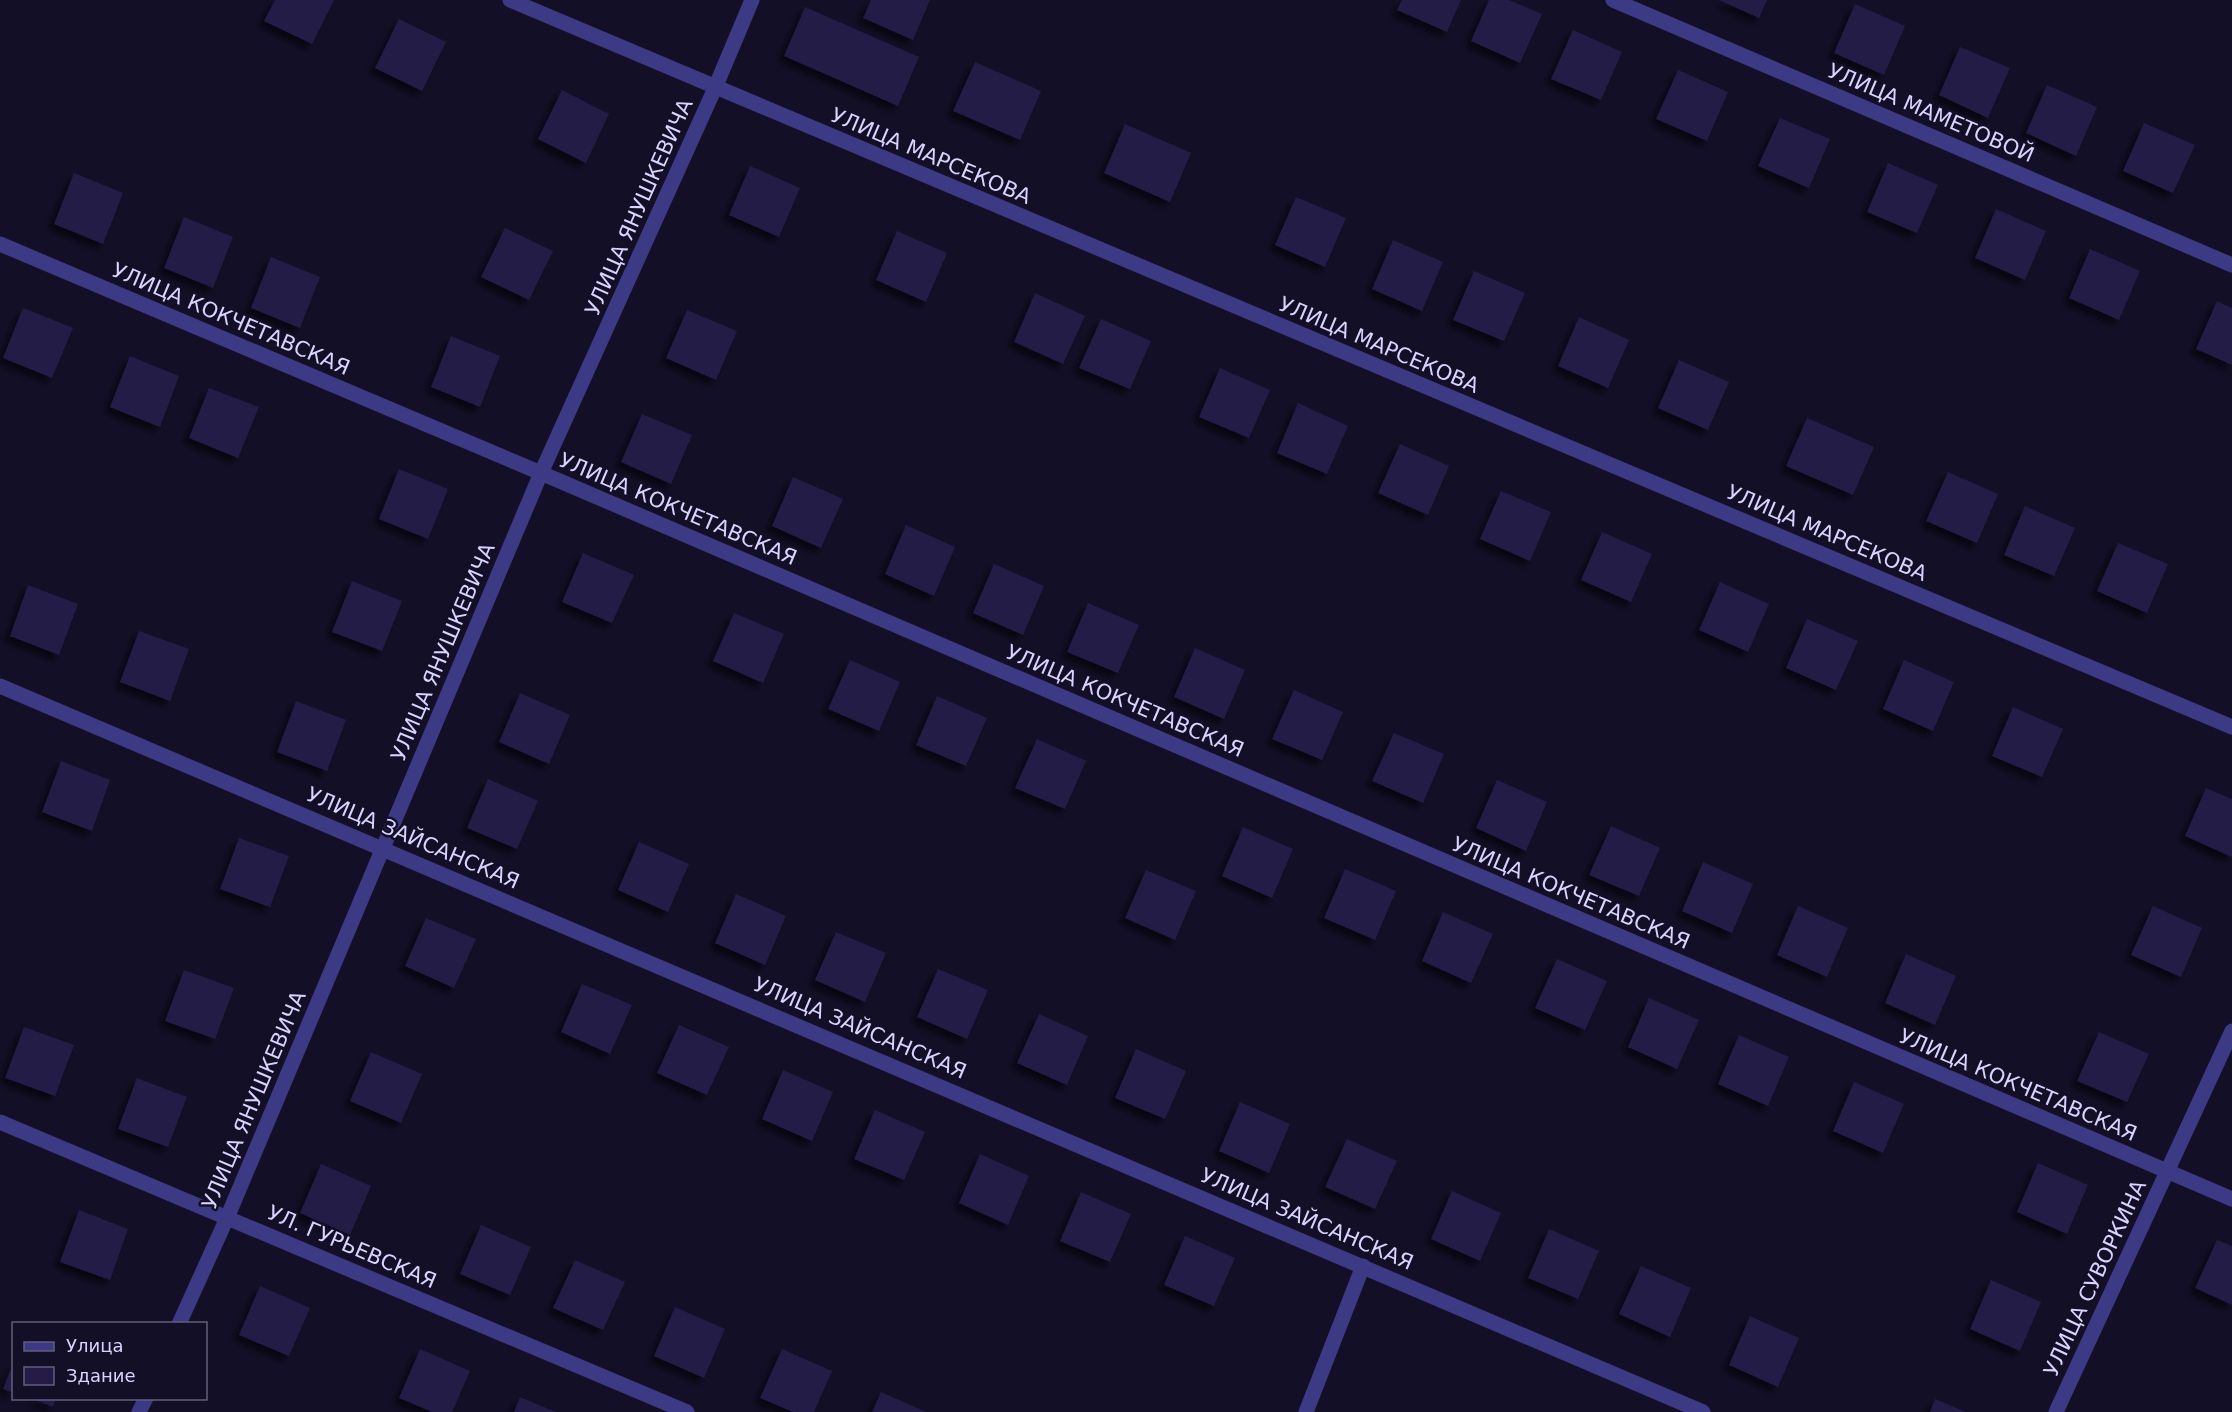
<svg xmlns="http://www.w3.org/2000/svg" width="2232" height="1412" font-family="'DejaVu Sans',sans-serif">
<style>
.building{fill:#241b47;filter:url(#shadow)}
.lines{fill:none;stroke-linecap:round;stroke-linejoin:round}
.minor{stroke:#3d3a85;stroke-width:15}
.labels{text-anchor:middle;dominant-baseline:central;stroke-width:5;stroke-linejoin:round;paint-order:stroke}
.street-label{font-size:21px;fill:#d9d4ff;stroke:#130f26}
</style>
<defs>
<filter id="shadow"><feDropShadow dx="-5.5" dy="5.5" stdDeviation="3" flood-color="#0009"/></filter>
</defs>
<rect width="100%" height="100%" fill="#130f26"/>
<g class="building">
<path d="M275,0H334L312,44L264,21Z"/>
<path d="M871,0H930L913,40L863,18Z"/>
<path d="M1402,0H1461L1447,32L1397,10Z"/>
<path d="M1489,0H1509L1542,14L1520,63L1471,41Z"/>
<path d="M1719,0H1767L1759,18Z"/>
<path d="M1855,4L1905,26L1884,75L1834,53Z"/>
<path d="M805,7L919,57L898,106L784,56Z"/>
<path d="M399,19L446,42L422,91L375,68Z"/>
<path d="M1573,30L1622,52L1601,100L1551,79Z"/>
<path d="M1960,47L2010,68L1988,118L1939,95Z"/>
<path d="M975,62L1041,91L1020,140L953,111Z"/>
<path d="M1678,70L1728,92L1707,141L1656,119Z"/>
<path d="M2047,85L2097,107L2076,156L2026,133Z"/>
<path d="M562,90L609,114L586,163L538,139Z"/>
<path d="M1780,118L1830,139L1809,188L1758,166Z"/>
<path d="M2144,123L2195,145L2173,193L2123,171Z"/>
<path d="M1125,124L1191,153L1170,202L1104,173Z"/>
<path d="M1888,163L1938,185L1917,233L1867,212Z"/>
<path d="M750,166L800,188L779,237L729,215Z"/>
<path d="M74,173L123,193L103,244L54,224Z"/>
<path d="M1296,197L1346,218L1325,267L1275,245Z"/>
<path d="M1996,209L2046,231L2025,280L1975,258Z"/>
<path d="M184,217L233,237L213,288L164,268Z"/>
<path d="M505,228L553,251L529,300L481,277Z"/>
<path d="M897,231L947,253L926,302L876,280Z"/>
<path d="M1393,240L1443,262L1422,311L1372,289Z"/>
<path d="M2090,249L2140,271L2119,320L2069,298Z"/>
<path d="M271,257L320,277L300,328L251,308Z"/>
<path d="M1474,271L1525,293L1504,341L1453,320Z"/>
<path d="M1035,293L1085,316L1063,364L1014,342Z"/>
<path d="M2217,301L2232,308V365L2196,349Z"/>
<path d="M23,308L73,328L52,378L3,358Z"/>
<path d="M687,310L737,331L716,380L666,358Z"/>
<path d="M1579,317L1629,340L1608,388L1558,366Z"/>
<path d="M1101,319L1151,341L1130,389L1079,368Z"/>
<path d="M451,336L500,356L480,407L431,387Z"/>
<path d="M130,356L179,376L160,427L110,407Z"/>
<path d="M1679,360L1729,382L1708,430L1658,408Z"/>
<path d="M1220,368L1270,390L1249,438L1199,417Z"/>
<path d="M209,388L259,407L238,458L189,438Z"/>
<path d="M1298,403L1348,426L1327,474L1277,453Z"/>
<path d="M642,414L692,435L671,484L621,462Z"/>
<path d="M1807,418L1874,447L1853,495L1786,466Z"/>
<path d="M1400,444L1449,466L1428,515L1378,493Z"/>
<path d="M399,469L448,489L428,539L379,519Z"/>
<path d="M1948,472L1998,494L1977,543L1926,521Z"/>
<path d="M793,477L843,499L821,548L772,526Z"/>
<path d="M1501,491L1551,512L1530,561L1480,539Z"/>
<path d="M2025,506L2075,528L2054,576L2004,555Z"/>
<path d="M906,525L955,547L934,596L885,574Z"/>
<path d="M1602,532L1652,554L1631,602L1581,580Z"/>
<path d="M2118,543L2168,564L2147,613L2097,591Z"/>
<path d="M583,553L634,575L612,623L562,602Z"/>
<path d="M994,564L1044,586L1023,635L973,613Z"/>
<path d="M352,581L402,601L382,651L332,632Z"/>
<path d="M1720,582L1769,604L1748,652L1699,630Z"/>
<path d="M28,585L78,604L59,655L10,636Z"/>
<path d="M1088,603L1139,625L1118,673L1067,652Z"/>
<path d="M734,613L784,634L763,683L713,661Z"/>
<path d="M1807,619L1858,641L1836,690L1786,668Z"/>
<path d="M139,631L189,649L170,701L120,682Z"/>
<path d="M1195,648L1245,670L1224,719L1174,697Z"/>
<path d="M850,660L900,682L879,731L828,709Z"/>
<path d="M1904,660L1954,682L1933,731L1883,709Z"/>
<path d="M1294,690L1343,712L1322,760L1272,739Z"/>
<path d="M520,693L570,715L549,764L499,742Z"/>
<path d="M937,696L987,718L966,766L916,745Z"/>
<path d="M296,701L346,720L327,771L277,752Z"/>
<path d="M2013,707L2063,729L2042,777L1992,756Z"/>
<path d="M1394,733L1444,754L1423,803L1372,781Z"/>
<path d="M1037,739L1086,761L1065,809L1015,788Z"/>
<path d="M61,761L110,780L92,831L42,812Z"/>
<path d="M488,779L538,801L517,849L467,828Z"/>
<path d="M1497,780L1547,802L1526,851L1476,828Z"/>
<path d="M2206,788L2232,799V857L2185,836Z"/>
<path d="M1611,826L1660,848L1639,896L1589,875Z"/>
<path d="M1243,827L1293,849L1272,898L1222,876Z"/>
<path d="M239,838L289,856L270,907L220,889Z"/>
<path d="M639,842L689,864L668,912L618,890Z"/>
<path d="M1703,862L1753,884L1732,933L1682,911Z"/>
<path d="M1345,869L1396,891L1375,940L1324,918Z"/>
<path d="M1146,870L1196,891L1175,940L1125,918Z"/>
<path d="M736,894L786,916L765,965L715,943Z"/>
<path d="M1798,906L1848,928L1827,977L1777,955Z"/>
<path d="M2153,906L2202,928L2181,977L2131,955Z"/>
<path d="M1443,912L1493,934L1471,983L1422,961Z"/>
<path d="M426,918L476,939L454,988L405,966Z"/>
<path d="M836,932L886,953L865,1002L815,980Z"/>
<path d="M1906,954L1956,976L1935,1025L1885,1003Z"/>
<path d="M1557,959L1607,981L1585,1030L1535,1008Z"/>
<path d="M938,969L988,990L967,1039L917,1017Z"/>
<path d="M184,970L234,988L215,1039L165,1021Z"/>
<path d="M582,984L632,1005L610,1054L561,1032Z"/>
<path d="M1649,998L1699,1020L1677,1069L1628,1047Z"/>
<path d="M1039,1014L1088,1036L1067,1085L1017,1063Z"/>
<path d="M679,1025L729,1047L707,1095L657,1073Z"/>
<path d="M24,1027L74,1045L55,1096L5,1078Z"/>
<path d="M2099,1032L2149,1054L2127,1102L2077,1081Z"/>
<path d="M1739,1035L1789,1057L1768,1106L1718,1084Z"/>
<path d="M1136,1049L1186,1071L1165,1119L1115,1098Z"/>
<path d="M371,1052L422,1074L401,1123L350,1101Z"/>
<path d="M783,1070L833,1092L812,1141L762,1119Z"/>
<path d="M137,1078L187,1097L168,1147L118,1129Z"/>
<path d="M1854,1082L1904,1104L1883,1153L1833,1131Z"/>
<path d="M1240,1102L1290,1124L1269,1173L1219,1151Z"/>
<path d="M875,1110L925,1132L904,1180L854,1159Z"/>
<path d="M1347,1139L1397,1161L1375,1209L1325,1187Z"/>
<path d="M980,1154L1029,1176L1008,1225L959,1203Z"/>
<path d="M2038,1163L2088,1185L2067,1234L2017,1212Z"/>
<path d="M321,1164L371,1186L350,1235L300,1213Z"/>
<path d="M1452,1191L1501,1213L1480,1261L1431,1239Z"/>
<path d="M1081,1192L1131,1214L1110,1262L1060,1241Z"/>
<path d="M79,1210L128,1229L110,1280L60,1262Z"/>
<path d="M481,1225L531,1247L510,1295L460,1274Z"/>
<path d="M1549,1229L1599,1251L1578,1299L1528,1278Z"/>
<path d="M1185,1236L1235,1258L1214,1306L1164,1285Z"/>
<path d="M2217,1240L2232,1246V1305L2195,1288Z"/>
<path d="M575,1260L625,1282L603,1330L553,1308Z"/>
<path d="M1641,1266L1691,1288L1670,1337L1619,1314Z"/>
<path d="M1991,1280L2041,1302L2020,1351L1970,1329Z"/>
<path d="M260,1286L310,1308L289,1356L239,1335Z"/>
<path d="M675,1307L725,1329L704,1378L654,1356Z"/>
<path d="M1750,1316L1799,1338L1778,1387L1729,1365Z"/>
<path d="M420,1349L470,1371L452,1412H432L399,1398Z"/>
<path d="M782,1349L832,1371L814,1412H793L760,1398Z"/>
<path d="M14,1361V1393L3,1389Z"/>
<path d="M881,1392L926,1412H872Z"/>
<path d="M520,1397L556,1412H514Z"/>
<path d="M30,1398H56L53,1407Z"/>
<path d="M1935,1399L1966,1412H1930Z"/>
</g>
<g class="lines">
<g class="minor">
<path d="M510,0L2232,727"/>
<path d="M1613,0L2232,265"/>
<path d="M0,244L541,473L2232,1199"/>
<path d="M0,686L1703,1412"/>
<path d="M0,1122L687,1412"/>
<path d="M179,1324L227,1218L541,473L715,88L752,0"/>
<path d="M139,1412L146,1398"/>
<path d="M1306,1412L1363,1266"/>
<path d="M2056,1412L2232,1031"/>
</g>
</g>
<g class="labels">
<g class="street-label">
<text transform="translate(1931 113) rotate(23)">УЛИЦА МАМЕТОВОЙ</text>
<text transform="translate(931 156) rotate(23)">УЛИЦА МАРСЕКОВА</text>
<text transform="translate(639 207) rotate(-66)">УЛИЦА ЯНУШКЕВИЧА</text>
<text transform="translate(231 319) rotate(23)">УЛИЦА КОКЧЕТАВСКАЯ</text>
<text transform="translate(1379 345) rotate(23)">УЛИЦА МАРСЕКОВА</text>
<text transform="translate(678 509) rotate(23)">УЛИЦА КОКЧЕТАВСКАЯ</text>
<text transform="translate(1827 533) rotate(23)">УЛИЦА МАРСЕКОВА</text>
<text transform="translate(443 652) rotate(-67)">УЛИЦА ЯНУШКЕВИЧА</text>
<text transform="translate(1125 701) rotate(23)">УЛИЦА КОКЧЕТАВСКАЯ</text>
<text transform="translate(413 838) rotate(23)">УЛИЦА ЗАЙСАНСКАЯ</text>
<text transform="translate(1571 893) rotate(23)">УЛИЦА КОКЧЕТАВСКАЯ</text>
<text transform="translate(860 1028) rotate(23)">УЛИЦА ЗАЙСАНСКАЯ</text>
<text transform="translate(2018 1085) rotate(23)">УЛИЦА КОКЧЕТАВСКАЯ</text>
<text transform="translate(254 1100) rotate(-67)">УЛИЦА ЯНУШКЕВИЧА</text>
<text transform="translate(1307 1219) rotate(23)">УЛИЦА ЗАЙСАНСКАЯ</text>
<text transform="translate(352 1247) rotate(23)">УЛ. ГУРЬЕВСКАЯ</text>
<text transform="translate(2095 1278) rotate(-65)">УЛИЦА СУВОРКИНА</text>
</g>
</g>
<rect x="12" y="1322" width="195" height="78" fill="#130f26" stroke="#625e7d" stroke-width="1.5"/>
<rect x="24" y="1342" width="30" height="9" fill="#3d3a85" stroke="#625e7d" stroke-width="1.5"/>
<text x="66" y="1352" font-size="18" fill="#d9d4ff">Улица</text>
<rect x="24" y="1367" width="30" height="18" fill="#241b47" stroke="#625e7d" stroke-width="1.5"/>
<text x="66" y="1382" font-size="18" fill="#d9d4ff">Здание</text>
</svg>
